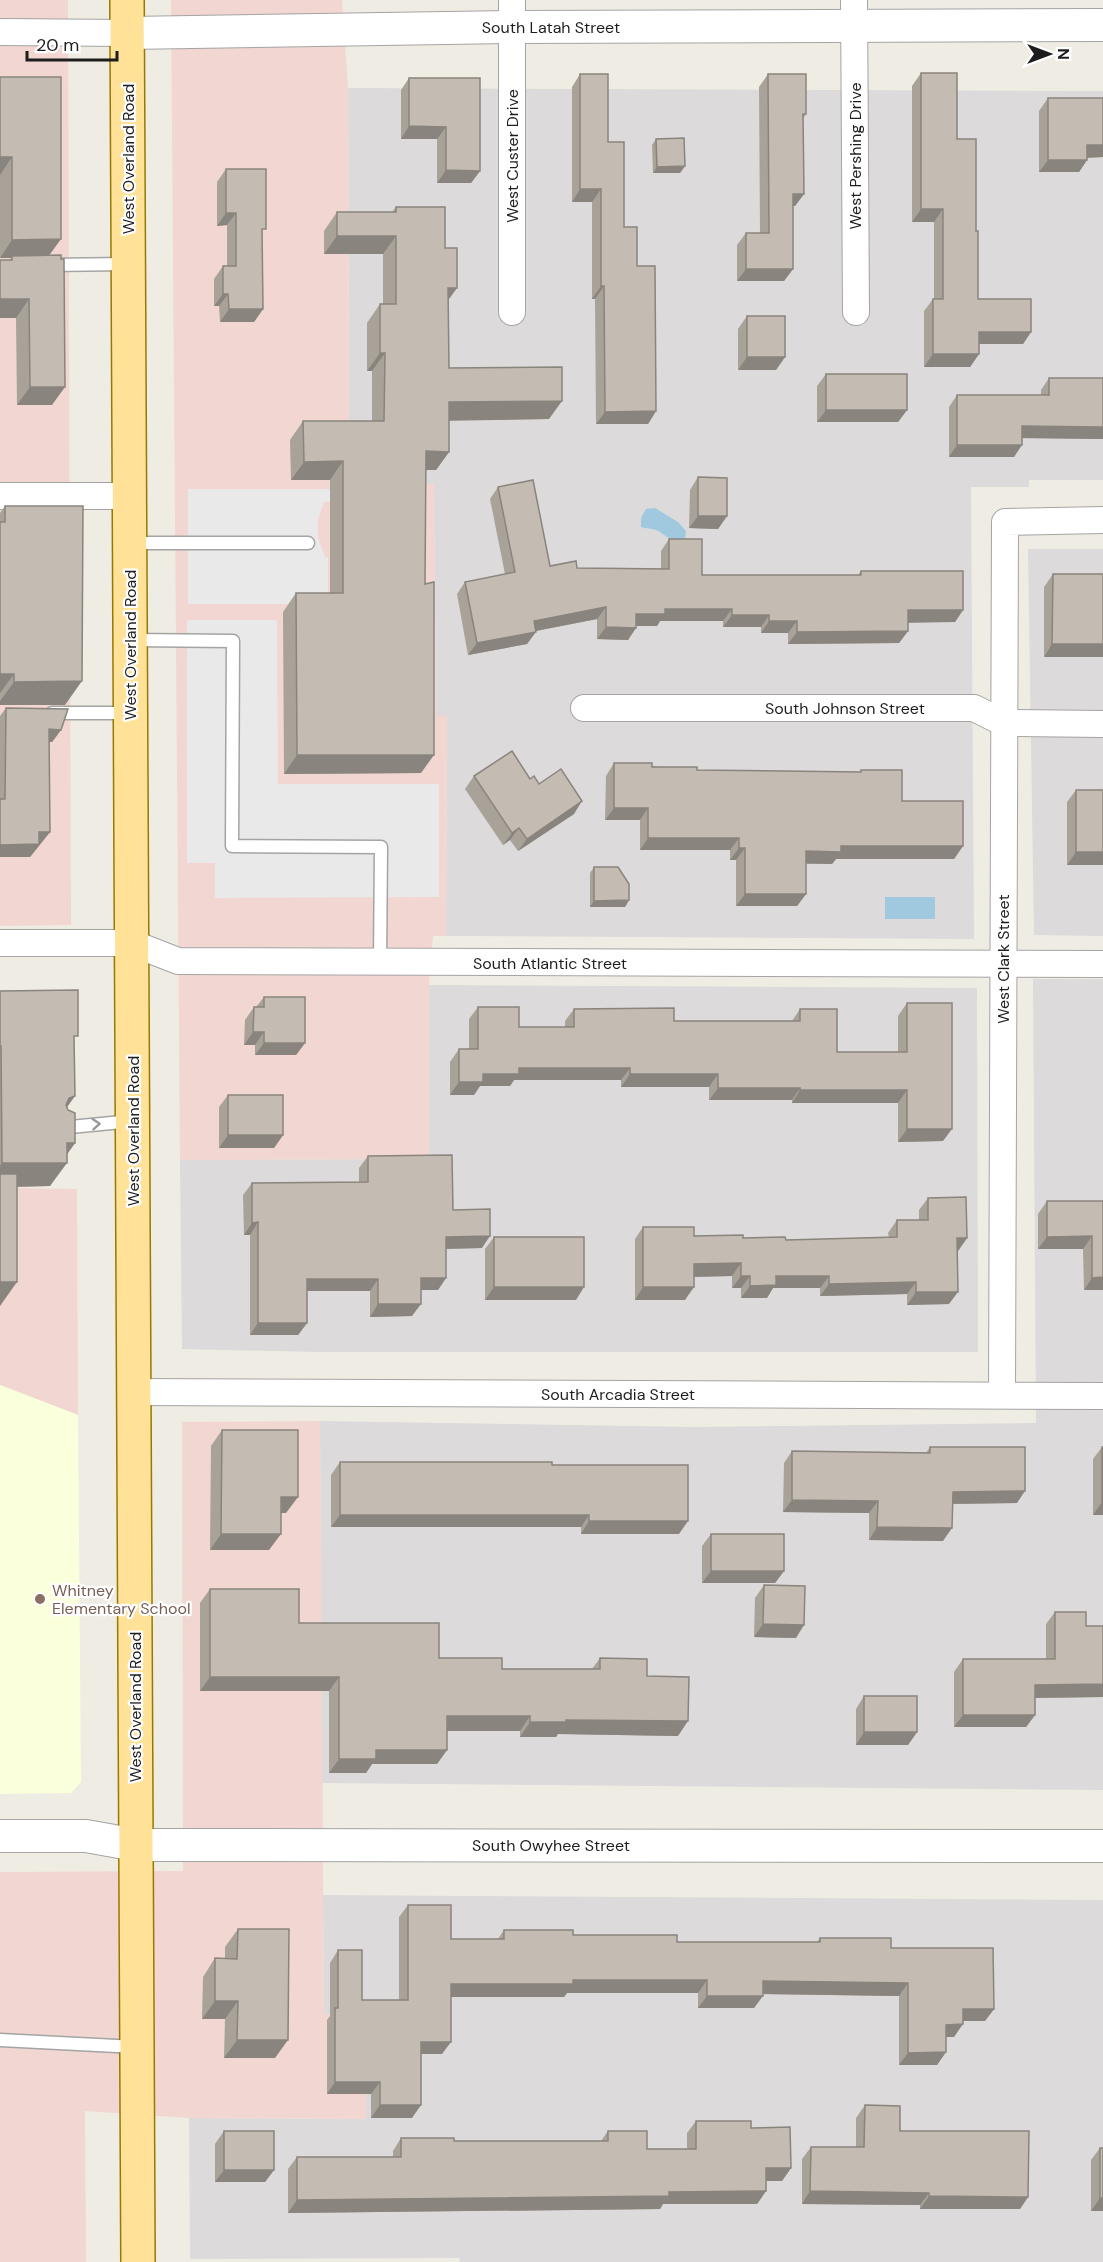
<svg xmlns="http://www.w3.org/2000/svg" width="1103" height="2262" font-family="'DM Sans',sans-serif">
<style>
.residential{fill:#dcdada}
.commercial{fill:#f1d6d1}
.education{fill:#faffdc}
.parking{fill:#e9e9e9}
.water{fill:#a0c9df}
.lines{fill:none;stroke-linecap:round;stroke-linejoin:round}
.service-casing{stroke:#a4a4a4;stroke-width:15}
.minor-casing{stroke:#a4a4a4;stroke-width:28}
.tertiary-casing{stroke:#a4a4a4;stroke-width:34}
.primary-casing{stroke:#977900;stroke-width:36}
.service{stroke:#fff;stroke-width:12}
.minor{stroke:#fff;stroke-width:26}
.tertiary{stroke:#fff;stroke-width:32}
.primary{stroke:#ffe198;stroke-width:33}
.wall{fill:#a9a299}
.shaded-wall{fill:#89847d}
.building{fill:#c4bcb2;stroke:#89847d;stroke-width:1.5}
.oneway{stroke:#999}
.education-dot{fill:#8d6e63;stroke:#fff;stroke-width:2}
.labels{text-anchor:middle;dominant-baseline:central;stroke-width:4.5;stroke-linejoin:round;paint-order:stroke}
.street-label{font-size:16px;fill:#1d1d1d;stroke:#fff}
.education-label{font-size:16px;fill:#785e54;stroke:#fff;text-anchor:start}
</style>
<rect width="100%" height="100%" fill="#efede3"/>
<g class="residential">
<path d="M348,88L1103,91V480H1029V487H971L974,939L446,936L447,717L436,716L434,484L349,482Z"/>
<path d="M1028,549H1103V936L1034,935Z"/>
<path d="M1033,979H1103V1790L322,1783L320,1421L693,1427L1036,1423Z"/>
<path d="M429,985L977,988L978,1352H318L182,1349L180,1160L429,1159Z"/>
<path d="M323,1895L1103,1900V2262H460L459,2258L190,2259L189,2118L366,2119L324,2015Z"/>
</g>
<g class="commercial">
<path d="M0,0H68L71,925L0,926Z"/>
<path d="M171,0H342L348,88L349,482L434,484L436,715L447,716L446,936H433L429,985V1159L180,1160Z"/>
<path d="M0,1188L77,1189L78,1415L0,1385Z"/>
<path d="M320,1421L324,2014L365,2017L366,2119L189,2118L85,2111L86,2262H0V1872L183,1871L182,1422Z"/>
</g>
<path class="education" d="M0,1385L78,1415L81,1782L71,1793L0,1794Z"/>
<g class="parking">
<path d="M188,489H333V502H324L318,519V538L325,557H328V604H188Z"/>
<path d="M187,620H277L278,784H439V897L215,898V863H187Z"/>
</g>
<g class="water">
<path d="M655,508L678,522L686,531L685,540L678,543C669,540 662,532 656,530C651,528 647,529 641,527V518L646,509Z"/>
<rect x="885" y="897" width="50" height="22"/>
</g>
<g class="lines">
<g class="service-casing">
<g id="service">
<path d="M48,265L127,264"/>
<path d="M132,543H308"/>
<path d="M131,640L233,641L232,846L381,847L380,962"/>
<path d="M52,713H128"/>
<path d="M60,1128L132,1121"/>
<path d="M0,2040L136,2047"/>
</g>
</g>
<g class="minor-casing">
<g id="minor">
<path d="M854,0L856,312"/>
<path d="M0,32L128,33"/>
<path d="M512,312V0"/>
<path d="M0,496H130"/>
<path d="M584,708H974L1004,723L1103,724"/>
<path d="M0,943H132L178,961L1103,964"/>
<path d="M134,1392L1103,1396"/>
<path d="M1002,1395L1005,522L1103,520"/>
</g>
</g>
<g class="tertiary-casing">
<g id="tertiary">
<path d="M128,33L513,27L1103,25"/>
<path d="M0,1836H86L136,1845L1103,1846"/>
</g>
</g>
<g class="primary-casing">
<path id="primary" d="M127,0L138,2262"/>
</g>
<use href="#service" class="service"/>
<use href="#minor" class="minor"/>
<use href="#tertiary" class="tertiary"/>
<use href="#primary" class="primary"/>
</g>
<g class="wall">
<path d="M921,73L957,139L976,231L978,299L1031,332L1023,344H979V354L970,367H924V311L933,299H934V222H912V86Z"/>
<path d="M580,74L608,142L624,227L637,266L656,411L648,424H596L595,299H592V202H572V87Z"/>
<path d="M768,74L806,114L803,119L804,194L795,206H793V269L784,281H737V245L746,233H760L759,87Z"/>
<path d="M0,77L49,255L52,405H17L16,318H0V260H10L11,258H0Z"/>
<path d="M409,78L480,171L471,183H437V139H401V90Z"/>
<path d="M1048,98H1103V157L1087,158V160L1079,172H1039V111Z"/>
<path d="M656,139L685,166L680,173H653L652,145Z"/>
<path d="M226,169L262,234L263,309L254,322H220L219,306H214V279L223,266H227V225L217,226V182Z"/>
<path d="M396,207L445,248L448,300L449,368L549,419L449,420V452L436,470H426L421,773L284,774L283,612L296,593H330V480H291L290,440L303,421H372V371H367V323L380,304H383V254H324V231L337,212H392Z"/>
<path d="M747,316L785,357L776,370H738V329Z"/>
<path d="M826,374L907,410L898,422H817V386Z"/>
<path d="M1049,378L1103,439L1022,438L1014,457H949V407L957,395H1041V390Z"/>
<path d="M698,477L727,516L718,529L689,528L690,490Z"/>
<path d="M498,487L550,566L577,568L661,569V551L669,539L702,575H858L861,571L963,610L955,622H908V631L899,643L788,644V633H761V627H723V621H660L657,626H636L628,640L597,639V619L536,631L527,644L468,655L457,594L465,582L505,574L490,499Z"/>
<path d="M5,506L65,705H0V513Z"/>
<path d="M1053,574H1103L1044,657V587Z"/>
<path d="M6,708L61,730L52,742H49L50,832L30,857H0V716Z"/>
<path d="M614,763L697,770L860,772L861,770L963,846L954,859H836L832,864H806V894L797,906H736V860H730V850H640V820H605L606,776Z"/>
<path d="M474,776L530,779L539,784L574,814L518,851L510,840L503,845L465,789Z"/>
<path d="M1076,790L1103,865H1067V802Z"/>
<path d="M594,867L629,900L625,907H590V873Z"/>
<path d="M0,991L74,1042L67,1107L75,1143L67,1154L50,1186L17,1187L0,1306Z"/>
<path d="M264,997L305,1043L296,1055H255V1045H244L245,1020L254,1007H256Z"/>
<path d="M907,1003L943,1141L898,1142V1103H792V1100H709V1087H621V1080H514L510,1086H480L474,1095H450V1062L459,1049H469V1019L478,1007L519,1027H565V1021L574,1009L674,1021H792L800,1009L837,1052H898V1016Z"/>
<path d="M228,1095L283,1135L274,1148H219V1107Z"/>
<path d="M368,1156L453,1210L482,1248L446,1249V1278L438,1290H421L412,1316L370,1317V1291H307V1323L298,1335H250V1235H244L243,1195L252,1183L359,1182V1168Z"/>
<path d="M928,1198L967,1238L958,1251H957L949,1304L907,1305V1294L820,1296V1288H773L767,1298H741V1288H732V1276L694,1277L685,1300H635V1239L643,1227L694,1236L743,1238L786,1240L889,1237L888,1233L897,1220H919V1210Z"/>
<path d="M1047,1201H1103V1290H1084L1083,1249H1038V1214Z"/>
<path d="M494,1237L576,1300H485V1249Z"/>
<path d="M222,1430L286,1513H281L269,1550H210L211,1446Z"/>
<path d="M930,1447L1017,1503L953,1504L943,1541L869,1540V1513L783,1512L784,1463L792,1451L926,1453Z"/>
<path d="M1102,1447L1103,1515H1093V1459Z"/>
<path d="M340,1462L552,1465L679,1534H581V1527H331V1475Z"/>
<path d="M711,1534L784,1571L775,1583H702V1546Z"/>
<path d="M764,1585L796,1638L754,1637L755,1598Z"/>
<path d="M210,1589L299,1623L439,1658L502,1669H592L600,1658L647,1676L678,1736L558,1734L556,1737H520V1731H447V1750L437,1764H372L366,1773H329V1691H200V1603Z"/>
<path d="M1055,1612L1086,1626L1103,1697L1035,1698V1715L1026,1727H954V1672L963,1659H1046V1624Z"/>
<path d="M864,1696L917,1732L908,1745H856V1709Z"/>
<path d="M408,1905L451,1939H498L504,1930L677,1942H817L820,1938L891,1948L994,2009L985,2021H963L954,2037H946V2052L937,2065H899V1996L763,1994L754,2008H698V1993H567L564,1997H451L442,2054H421L412,2118H371V2094H327V2020L330,2016V1963L338,1950L362,2000H399V1917Z"/>
<path d="M238,1929L275,2058H224L225,2019H202L203,1977L215,1958H225V1947Z"/>
<path d="M865,2105L900,2131L1028,2197L1020,2209H920V2205L802,2204V2159L811,2147H856V2118Z"/>
<path d="M696,2121L751,2128L791,2168L782,2181H766V2191L757,2204H663L660,2209L288,2213V2169L297,2157H393V2151L401,2138L454,2141H601L608,2131L647,2149H687V2133Z"/>
<path d="M224,2131L274,2170L265,2182H215V2144Z"/>
<path d="M1100,2148L1103,2211H1091V2160Z"/>
</g>
<g class="shaded-wall">
<path d="M409,126L446,127L437,139H401Z"/>
<path d="M1087,145H1103V157L1079,158Z"/>
<path d="M0,157H12L0,175Z"/>
<path d="M1048,160H1087L1079,172H1039Z"/>
<path d="M685,166L680,173H653L657,167Z"/>
<path d="M446,170L480,171L471,183H437Z"/>
<path d="M580,189H601L592,202H572Z"/>
<path d="M793,194H804L795,206H784Z"/>
<path d="M921,209H943L934,222H912Z"/>
<path d="M226,213H236L227,225L217,226Z"/>
<path d="M337,236H396L383,254H324Z"/>
<path d="M61,239L48,257L12,256L11,258H0L12,240Z"/>
<path d="M746,269H793L784,281H737Z"/>
<path d="M601,286H604L595,299H592Z"/>
<path d="M448,288H457L444,306Z"/>
<path d="M223,294H228L219,306H214Z"/>
<path d="M0,299H29L16,318H0Z"/>
<path d="M229,309H263L254,322H220Z"/>
<path d="M979,332H1031L1023,344H970Z"/>
<path d="M380,353H385L372,371H367Z"/>
<path d="M933,354H979L970,367H924Z"/>
<path d="M747,357H785L776,370H738Z"/>
<path d="M30,387H65L52,405H17Z"/>
<path d="M562,401L549,419L436,421L449,402Z"/>
<path d="M826,410H907L898,422H817Z"/>
<path d="M656,411L648,424H596L605,412Z"/>
<path d="M1022,426L1103,427V439L1014,438Z"/>
<path d="M957,445H1022L1014,457H949Z"/>
<path d="M426,451L449,452L436,470H413Z"/>
<path d="M343,461L330,480H291L304,462Z"/>
<path d="M698,516H727L718,529L689,528Z"/>
<path d="M606,607L597,619L525,633L534,621Z"/>
<path d="M665,609H732L723,621H660L657,626H628L636,614Z"/>
<path d="M908,610H963L955,622L899,623Z"/>
<path d="M732,615H769L761,627H723Z"/>
<path d="M769,621H797L788,633H761Z"/>
<path d="M606,627L636,628L628,640L597,639Z"/>
<path d="M908,631L899,643L788,644L797,632Z"/>
<path d="M536,632L527,644L468,655L477,643Z"/>
<path d="M1052,644H1103V657H1044Z"/>
<path d="M0,674H14L0,693Z"/>
<path d="M82,681L65,705H0V701L14,682Z"/>
<path d="M49,729L61,730L52,742H40Z"/>
<path d="M297,755H434L421,773L284,774Z"/>
<path d="M582,801L574,814L518,851L527,839Z"/>
<path d="M614,808H648L640,820H605Z"/>
<path d="M519,828L510,840L503,845L512,833Z"/>
<path d="M39,832H50L30,857H0V845Z"/>
<path d="M648,838H739L730,850H640Z"/>
<path d="M841,846H963L954,859H836L832,864L797,863L806,851Z"/>
<path d="M739,848H745L736,860H730Z"/>
<path d="M1076,852H1103V865H1067Z"/>
<path d="M745,894H806L797,906H736Z"/>
<path d="M629,900L625,907H590L594,901Z"/>
<path d="M253,1032H264L255,1045H244Z"/>
<path d="M264,1043H305L296,1055H255Z"/>
<path d="M519,1068H630L621,1080H514L510,1086H480L474,1095H450L459,1082L483,1074Z"/>
<path d="M630,1074H718L709,1087H621Z"/>
<path d="M718,1088H800L792,1100H709Z"/>
<path d="M800,1090H907L898,1103H792Z"/>
<path d="M75,1096L58,1120L69,1098Z"/>
<path d="M907,1129H952L943,1141L898,1142Z"/>
<path d="M228,1135H283L274,1148H219Z"/>
<path d="M67,1143H75L61,1163H67L50,1186L0,1187V1166L2,1163Z"/>
<path d="M258,1222L250,1235H244L252,1223Z"/>
<path d="M490,1236L482,1248L438,1249L446,1237Z"/>
<path d="M1092,1236L1083,1249H1038L1047,1237Z"/>
<path d="M957,1238H967L958,1251H948Z"/>
<path d="M741,1263L732,1276L685,1277L694,1264Z"/>
<path d="M741,1276H750L741,1288H732Z"/>
<path d="M776,1276H829L820,1288H773L767,1298H741L750,1286Z"/>
<path d="M1103,1277V1290H1084L1092,1278Z"/>
<path d="M421,1278H446L438,1290H412Z"/>
<path d="M307,1279H378L370,1291H298Z"/>
<path d="M0,1282H17L0,1306Z"/>
<path d="M916,1282L907,1294L820,1296L829,1284Z"/>
<path d="M494,1287H584L576,1300H485Z"/>
<path d="M643,1287H694L685,1300H635Z"/>
<path d="M916,1292H958L949,1304L907,1305Z"/>
<path d="M378,1304H421L412,1316L370,1317Z"/>
<path d="M258,1323H307L298,1335H250Z"/>
<path d="M1025,1491L1017,1503L944,1504L953,1492Z"/>
<path d="M281,1497H298L286,1513H269Z"/>
<path d="M792,1500L878,1501L869,1513L783,1512Z"/>
<path d="M1102,1502H1103V1515H1093Z"/>
<path d="M340,1515H589L581,1527H331Z"/>
<path d="M589,1521H688L679,1534H581Z"/>
<path d="M877,1527L952,1528L943,1541L869,1540Z"/>
<path d="M221,1534H281L269,1550H210Z"/>
<path d="M711,1571H784L775,1583H702Z"/>
<path d="M763,1624L804,1625L796,1638L754,1637Z"/>
<path d="M210,1677H339L329,1691H200Z"/>
<path d="M1103,1684V1697L1026,1698L1035,1685Z"/>
<path d="M963,1715H1035L1026,1727H954Z"/>
<path d="M447,1716H530L520,1731H437Z"/>
<path d="M566,1720L688,1721L678,1736L558,1734L556,1737H520L530,1722Z"/>
<path d="M864,1732H917L908,1745H856Z"/>
<path d="M376,1750H447L437,1764H372L366,1773H329L339,1759Z"/>
<path d="M573,1980H707L698,1993H567L564,1997H442L451,1984Z"/>
<path d="M763,1981L908,1983L899,1996L754,1994Z"/>
<path d="M707,1996H763L754,2008H698Z"/>
<path d="M215,2001H238L225,2019H202Z"/>
<path d="M963,2009H994L985,2021H954Z"/>
<path d="M963,2024L954,2037H937L946,2025Z"/>
<path d="M237,2040H288L275,2058H224Z"/>
<path d="M421,2042H451L442,2054H412Z"/>
<path d="M946,2052L937,2065H899L908,2053Z"/>
<path d="M335,2082H380L371,2094H327Z"/>
<path d="M380,2105H421L412,2118H371Z"/>
<path d="M766,2168H791L782,2181H757Z"/>
<path d="M224,2170H274L265,2182H215Z"/>
<path d="M766,2191L757,2204H663L660,2209L288,2213L297,2200L669,2192Z"/>
<path d="M810,2191L929,2193L920,2205L802,2204Z"/>
<path d="M929,2196L1028,2197L1020,2209H920Z"/>
<path d="M1100,2198H1103V2211H1091Z"/>
</g>
<g class="building">
<path d="M921,73H957V139H976V231H978V299H1031V332H979V354H933V299H943V209H921Z"/>
<path d="M580,74H608V142H624V227H637V266H655L656,411L605,412L604,286H601V189H580Z"/>
<path d="M768,74H806V114H803L804,194H793V269H746V233H769Z"/>
<path d="M0,77H61V239L12,240V157H0Z"/>
<path d="M409,78H480V171L446,170V127L409,126Z"/>
<path d="M1048,98H1103V145H1087V160H1048Z"/>
<path d="M684,138L685,166L657,167L656,139Z"/>
<path d="M226,169H266V229H262L263,309H229L228,294H223V266H236V213H226Z"/>
<path d="M396,207H445V248H457V288H448L449,368L562,367V401L449,402V452L426,451L425,584L434,582V755H297L296,593H343V461L304,462L303,421H384L385,353H380V304H396V236H337V212H396Z"/>
<path d="M61,255V259H64L65,387H30L29,299H0V260H12V256Z"/>
<rect x="747" y="316" width="38" height="41"/>
<rect x="826" y="374" width="81" height="36"/>
<path d="M1049,378H1103V427L1022,426V445H957V395H1049Z"/>
<path d="M698,477L727,478V516H698Z"/>
<path d="M533,480L550,566L576,561L577,568L669,569V539H702V575H861V571H963V610H908V631L797,632V621H769V615H732V609H665V614H636V628L606,627V607L534,621L536,632L477,643L465,582L515,572L498,487Z"/>
<path d="M5,506H83L82,681L14,682V674H0V522H5Z"/>
<path d="M1053,574H1103V644H1052Z"/>
<path d="M6,708L68,709L61,730L49,729L50,832H39V844L0,845V799H5Z"/>
<path d="M512,751L530,779L534,776L539,784L561,769L582,801L527,839L519,828L512,833L474,776Z"/>
<path d="M614,763H652V767H697V770L861,772V770H902V801H963V846H841V852L806,851V894H745V848H739V838H648V808H614Z"/>
<rect x="1076" y="790" width="27" height="62"/>
<path d="M594,867H618L629,884V900L594,901Z"/>
<path d="M78,990V1036H74L75,1096L69,1098L66,1105L68,1110L75,1113V1143H67V1163H2L1,1046H0V991Z"/>
<path d="M264,997H305V1043H264V1032H253L254,1007H264Z"/>
<path d="M907,1003H952V1129H907V1090H800V1088H718V1074H630V1068H519V1074H483V1082H459V1049H478V1007H519V1027H574V1009L674,1008V1021H800V1009H837V1052H907Z"/>
<rect x="228" y="1095" width="55" height="40"/>
<path d="M452,1155L453,1210L490,1209V1236L446,1237V1278H421V1304H378V1279H307V1323H258V1222L252,1223V1183L368,1182V1156Z"/>
<rect x="0" y="1174" width="17" height="108"/>
<path d="M966,1197L967,1238H957L958,1292H916V1282L829,1284V1276H776V1285L750,1286V1276H741V1263L694,1264V1287H643V1227H694V1236L743,1235V1238L785,1237L786,1240L897,1237V1220H928V1198Z"/>
<path d="M1047,1201H1103V1277L1092,1278V1236L1047,1237Z"/>
<rect x="494" y="1237" width="90" height="50"/>
<path d="M222,1430H298V1497H281V1534H221Z"/>
<path d="M930,1447H1025V1491L953,1492L952,1528L877,1527L878,1501L792,1500V1451L930,1453Z"/>
<rect x="1102" y="1447" width="1" height="55"/>
<path d="M340,1462H552V1465H688V1521H589V1515H340Z"/>
<rect x="711" y="1534" width="73" height="37"/>
<path d="M764,1585L805,1586L804,1625L763,1624Z"/>
<path d="M210,1589H299V1623H439V1658H502V1669H600V1658L647,1659V1676L689,1677L688,1721L566,1720V1722H530V1716H447V1750H376V1759H339V1677H210Z"/>
<path d="M1055,1612H1086V1626H1103V1684L1035,1685V1715H963V1659H1055Z"/>
<rect x="864" y="1696" width="53" height="36"/>
<path d="M408,1905H451V1939H504V1930H573V1935H677V1942H820V1938H891V1948H993L994,2009H963V2024L946,2025V2052L908,2053V1983L763,1981V1996H707V1980H573V1984H451V2042H421V2105H380V2082H335V2008H338V1950H362V2000H408Z"/>
<path d="M238,1929H289L288,2040H237L238,2001H215V1958L237,1959Z"/>
<path d="M865,2105L900,2106V2131H1029L1028,2197L929,2196V2193L810,2191L811,2147H864Z"/>
<path d="M696,2121H751V2128L790,2127L791,2168H766V2191L669,2192V2196L297,2200V2157H401V2138H454V2141H608V2131H647V2149H696Z"/>
<rect x="224" y="2131" width="50" height="39"/>
<rect x="1100" y="2148" width="3" height="50"/>
</g>
<defs><path id="oneway-chevron" d="M-2-3.5L2.5 0L-2 3.5" fill="none" stroke-width="1.6" stroke-linecap="round" stroke-linejoin="round" transform="scale(1.5)"/></defs>
<use class="oneway" href="#oneway-chevron" transform="translate(96 1124) rotate(-5)"/>
<circle class="education-dot" cx="40" cy="1599" r="6"/>
<g class="labels">
<g class="street-label">
<text x="551" y="27">South Latah Street</text>
<text transform="translate(512 156) rotate(-90)">West Custer Drive</text>
<text transform="translate(855 156) rotate(-90)">West Pershing Drive</text>
<text transform="translate(128 159) rotate(-90)">West Overland Road</text>
<text transform="translate(130 645) rotate(-90)">West Overland Road</text>
<text x="845" y="708">South Johnson Street</text>
<text transform="translate(1003 959) rotate(-90)">West Clark Street</text>
<text x="550" y="963">South Atlantic Street</text>
<text transform="translate(133 1131) rotate(-90)">West Overland Road</text>
<text x="618" y="1394">South Arcadia Street</text>
<text transform="translate(135 1707) rotate(-90)">West Overland Road</text>
<text x="551" y="1845">South Owyhee Street</text>
</g>
<g class="education-label">
<text x="52" y="1590">Whitney<tspan x="52" dy="18">Elementary School</tspan></text>
</g>
</g>
<g transform="translate(1049 54) rotate(90)" stroke="#ffffff" stroke-width="4.5" paint-order="stroke">
<path d="M0-4.5L10 22L0 15L-10 22Z" fill="#1d1d1d"/>
<text y="-9" font-size="16" font-weight="bold" text-anchor="middle" fill="#1d1d1d">N</text>
</g>
<path d="M27 51v9h90v-9" fill="none" stroke="#1d1d1d" stroke-width="3"/>
<text x="36" y="51" font-size="18" fill="#1d1d1d" stroke="#ffffff" stroke-width="4.5" paint-order="stroke">20 m</text>
</svg>
